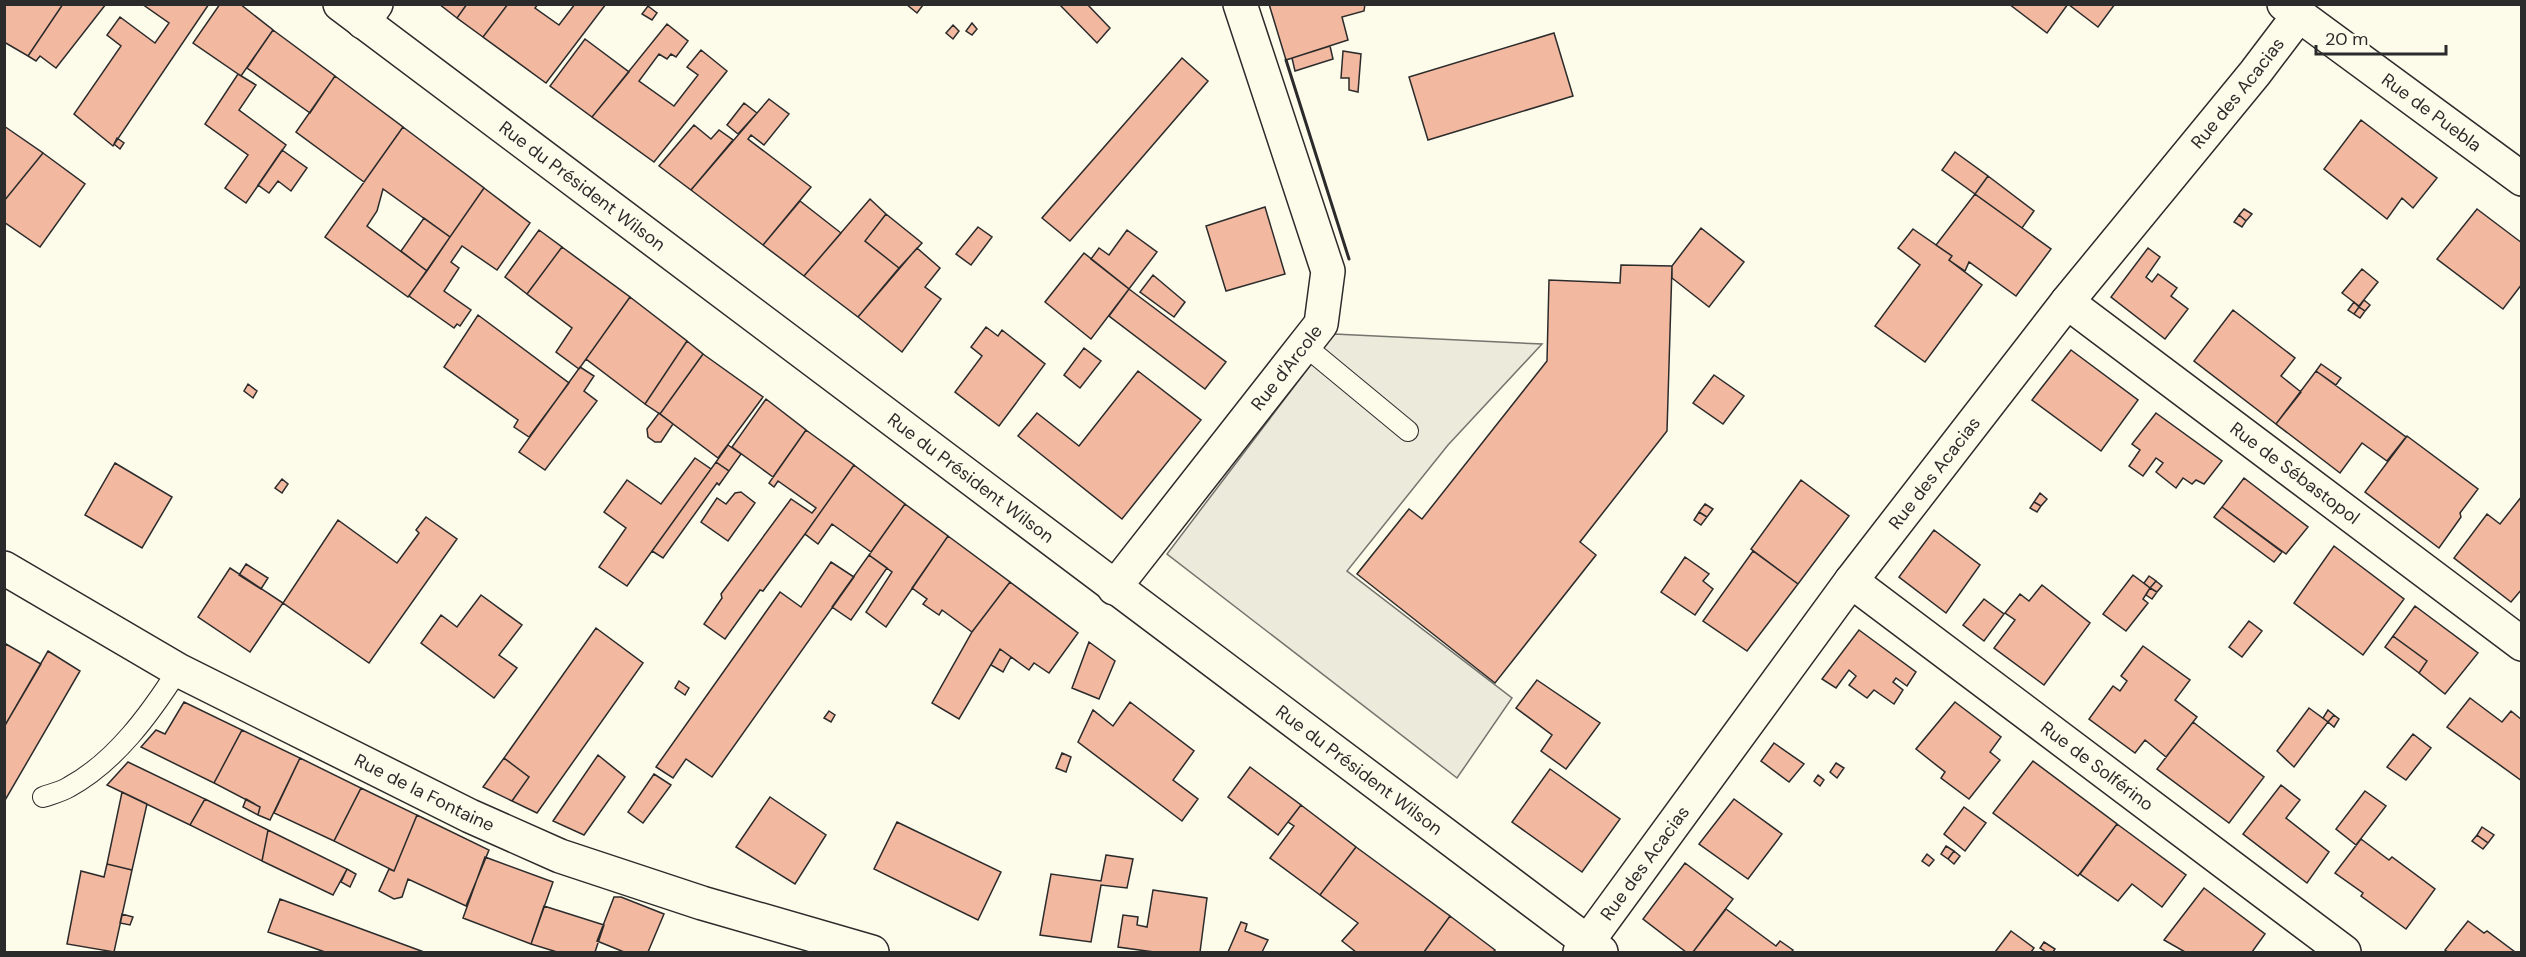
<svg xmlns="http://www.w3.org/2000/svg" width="2526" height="957" font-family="'DM Sans',sans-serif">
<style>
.parking{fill:#eceadb;stroke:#74746e;stroke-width:1.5}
.building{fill:#f2b8a0;stroke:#2b2b2b;stroke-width:1.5}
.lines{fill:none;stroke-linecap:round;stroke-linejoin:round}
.service-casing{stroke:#2b2b2b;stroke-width:22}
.minor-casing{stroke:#2b2b2b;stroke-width:36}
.secondary-casing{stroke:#2b2b2b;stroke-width:36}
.service{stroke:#fdfbea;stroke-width:20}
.minor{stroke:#fdfbea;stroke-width:33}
.secondary{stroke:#fdfbea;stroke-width:33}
.wall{stroke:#2b2b2b;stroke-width:3}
.labels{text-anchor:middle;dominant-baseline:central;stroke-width:4.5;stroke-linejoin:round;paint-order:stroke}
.street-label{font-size:18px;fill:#2b2b2b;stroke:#fdfbea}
</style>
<rect width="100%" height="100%" fill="#fdfbea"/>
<!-- parking -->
<path class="parking" d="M1334,334L1542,344L1448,445L1347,571L1512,698L1457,778L1167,554Z"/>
<!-- building -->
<path class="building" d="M4,4H63L28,56L4,42Z
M63,4H106L56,68L40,56L36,61L28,56Z
M142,4H209L113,146L74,114L121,46L107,35L120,17L155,43L169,23Z
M220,4H240L273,30L241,76L193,43Z
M439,4H467L457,18Z
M467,4H508L483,37L457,18Z
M508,4H538L535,8L559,25L575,4H606L546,83L483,37Z
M906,4H922L923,5L917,13Z
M1059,4H1087L1110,28L1097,43Z
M1269,4H1365L1364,11L1342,17L1348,40L1286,60Z
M2009,4H2068L2047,33Z
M2068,4H2115L2098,27Z
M648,6L657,13L652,20L642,14Z
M972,23L977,29L972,35L966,31Z
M667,24L688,41L676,57L671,54L667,59L659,54L639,81L674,106L698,75L687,67L701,50L727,71L654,162L592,117Z
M953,25L959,31L953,39L946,33Z
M273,30L335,76L310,113L247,68Z
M1554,33L1573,96L1428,140L1409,77Z
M585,39L629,72L592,117L550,86Z
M1330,46L1333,59L1295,71L1292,58Z
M1343,51L1361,54L1358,92L1349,90V78H1341Z
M1182,58L1208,81L1070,241L1042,218Z
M238,74L256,85L239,110L286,145L246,203L225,188L248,155L205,124Z
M335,76L403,127L364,182L296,132Z
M769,99L789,114L764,145L751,135L748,139L811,187L763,245L691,190Z
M744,103L757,113L738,134L727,125Z
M2361,120L2437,178L2413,208L2402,198L2387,219L2324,169Z
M694,125L711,139L719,130L733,140L691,190L659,166Z
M4,126L43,153L4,201Z
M403,127L484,188L450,237L383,189L377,211L367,226L427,271L408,297L325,237Z
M117,138L124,143L120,149L114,144Z
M282,150L307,168L291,191L278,181L269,193L258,185Z
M1955,152L1988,176L1975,194L1942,170Z
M43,153L85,184L40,247L4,222V201Z
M1988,176L2034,211L2022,228L1975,194Z
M484,188L530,223L497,270L462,246L451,262L459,268L444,291L471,310L460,326L457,324L454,328L409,296Z
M1975,194L2051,249L2016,296L1969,262L1965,271L1949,260L1952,256L1936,245Z
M870,199L886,214L865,241L899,268L858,317L804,276Z
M800,201L841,233L804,276L763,245Z
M1265,207L1285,274L1226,291L1206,226Z
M2244,209L2252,214L2246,221L2239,215Z
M2477,209L2522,243V284L2503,309L2437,259Z
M886,214L922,243L899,268L865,241Z
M2239,215L2246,221L2242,227L2234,222Z
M424,218L450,237L427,271L401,251Z
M978,227L992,237L971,265L956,254Z
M1701,228L1744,262L1709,307L1672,278V266Z
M1913,229L1952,256L1949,260L1982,285L1925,362L1875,326L1920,265L1898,248Z
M539,230L562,247L527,294L505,277Z
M1127,230L1157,252L1129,289L1091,259L1099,248L1109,255Z
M562,247L630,297L579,369L556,352L572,328L527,294Z
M917,248L940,268L925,287L941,299L902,352L858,317Z
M2148,248L2160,257L2146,277L2152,282L2158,274L2177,288L2171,296L2188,309L2165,339L2111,297Z
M1084,253L1129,289L1091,339L1045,302Z
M1621,265L1672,266L1667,431L1580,542L1596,555L1495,683L1357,574L1409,509L1422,519L1547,361L1549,280L1620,283Z
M2362,269L2378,282L2359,306L2342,293Z
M1153,275L1185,302L1174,317L1140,292Z
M1129,289L1226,362L1205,389L1109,316Z
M630,297L687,341L645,404L586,359Z
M2364,300L2370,305L2365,311L2359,307Z
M2354,302L2359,307L2354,314L2348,310Z
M2359,307L2365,311L2360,318L2354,314Z
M2233,310L2295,358L2281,376L2301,392L2276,424L2194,361Z
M478,315L569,383L529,437L514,427L518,420L444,367Z
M986,327L998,336L1002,330L1045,364L999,426L955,392L982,356L971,347Z
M687,341L703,354L660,414L645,404Z
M1084,348L1101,361L1080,388L1064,375Z
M2071,350L2138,400L2101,451L2032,400Z
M703,354L763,397L718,458L660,414Z
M2321,364L2341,378L2336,385L2316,371Z
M580,367L594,376L584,391L597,401L545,470L519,452Z
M1138,371L1201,420L1122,519L1018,436L1037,413L1079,446Z
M2316,371L2406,437L2387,461L2362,443L2340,473L2276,424Z
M1714,375L1744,396L1723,424L1693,403Z
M248,384L257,391L253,398L244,391Z
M766,399L806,430L773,477L732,447Z
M659,413L673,424L661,442H655L648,437L647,429Z
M2156,413L2222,461L2204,484L2196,480L2192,484L2183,478L2176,488L2156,472L2163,463L2156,458L2143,476L2129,466L2140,450L2132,444Z
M806,430L854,465L805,534L763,591L760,590L725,639L704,624L722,598L721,594L791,499L812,513L816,508L778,481L774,487L769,483Z
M2407,436L2478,489L2460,513L2461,517L2439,548L2365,492Z
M728,445L741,454L729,471L716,462Z
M695,458L711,469L627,586L599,567L626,528L604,512L627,480L661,504Z
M716,462L729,471L719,485L717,483L663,558L652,551Z
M115,463L172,497L142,548L85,515Z
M854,465L905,504L871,552L832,524L818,544L805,534Z
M2244,478L2308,527L2286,554L2222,507Z
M282,479L288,484L282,493L275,488Z
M1801,480L1849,516L1798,584L1751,549Z
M741,492L755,503L728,541L701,522L717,498L726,504L735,493Z
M2040,493L2047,499L2041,506L2034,502Z
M2522,496V589L2511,602L2454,558L2487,514L2500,524Z
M2034,502L2041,506L2037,512L2030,508Z
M905,504L948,536L886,627L866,612L892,572L869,555Z
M1705,504L1713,509L1707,517L1699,512Z
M2222,507L2282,552L2274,562L2214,517Z
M1699,512L1707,517L1701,525L1694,520Z
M426,517L457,539L369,663L283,603L338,520L397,563L419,533L416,530Z
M1934,530L1980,565L1946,613L1899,577Z
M948,536L1010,582L972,632L942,610L939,615L923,604L927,599L912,588Z
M2334,546L2404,599L2363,655L2294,603Z
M1753,551L1798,584L1747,651L1703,621Z
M869,555L887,568L851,620L832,607Z
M1685,557L1709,574L1703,581L1713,589L1695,615L1661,592Z
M831,562L854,577L712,777L686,759L673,778L656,767L780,592L801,607Z
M246,564L268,578L261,589L239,575Z
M230,568L283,603L250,652L198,617Z
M2133,575L2150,588L2143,599L2148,603L2126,631L2103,614Z
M2149,576L2156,581L2150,588L2144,583Z
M2156,581L2162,586L2157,592L2150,588Z
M1010,582L1078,633L1049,673L1034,663L1029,670L1000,649L959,719L932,703L972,632Z
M2042,585L2090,623L2044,685L1994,648L2015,620L2005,613L2020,594L2029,601Z
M2150,588L2157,592L2152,599L2146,595Z
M481,595L522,625L499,655L517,668L494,698L421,643L441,615L457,627Z
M1984,599L2004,614L1984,641L1963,625Z
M2415,606L2478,653L2445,694L2419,673L2427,661L2393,636Z
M2249,621L2262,631L2242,657L2229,647Z
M596,628L643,663L537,813L512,801L529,777L504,758Z
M1859,630L1916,672L1907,686L1896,678L1893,682L1903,690L1894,704L1874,690L1867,698L1849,685L1856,676L1849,670L1836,688L1822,679Z
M2393,636L2427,661L2419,673L2385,647Z
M1089,642L1115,661L1099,699L1072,688Z
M6,644L41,664L4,727V647Z
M2143,646L2190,680L2175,700L2197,717L2166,757L2145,740L2135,753L2089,719L2113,686L2120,691L2127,681L2121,676Z
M1000,649L1011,657L1003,672L991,665Z
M48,651L80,671L4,802V727Z
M1537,680L1600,723L1566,769L1541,751L1552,735L1516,708Z
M679,681L689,688L685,695L675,688Z
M2470,698L2502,722L2511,711L2522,720V781L2447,727Z
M184,702L242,730L214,783L141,747L156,730L165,734Z
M1130,702L1194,751L1173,780L1198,799L1182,821L1078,742L1093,710L1113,726Z
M1955,702L2001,737L1990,752L2000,760L1969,799L1941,778L1945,772L1916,749Z
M2309,708L2328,722L2294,767L2277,751Z
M2328,710L2334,715L2328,722L2323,718Z
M829,711L835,715L831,722L824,718Z
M2334,715L2339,719L2334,727L2328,722Z
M2193,722L2264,777L2229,823L2157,769Z
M242,730L300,758L270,820L258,815L260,807L214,783Z
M2413,734L2431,748L2406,780L2387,767Z
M1774,743L1804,764L1789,782L1761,761Z
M1062,753L1071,757L1066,772L1056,768Z
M598,755L625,777L584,835L553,821Z
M300,758L361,788L334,841L274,813Z
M504,758L529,777L512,801L483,787Z
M2033,761L2117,824L2078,876L1993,813Z
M128,762L205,799L190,825L107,785Z
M1836,763L1844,768L1837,778L1830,772Z
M1250,767L1301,805L1278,835L1228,797Z
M1550,769L1620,819L1582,872L1512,822Z
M654,774L671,785L643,823L628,812Z
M1818,775L1824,780L1820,786L1814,781Z
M2281,785L2300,800L2286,818L2329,852L2307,883L2243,834Z
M361,788L417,815L394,871L334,841Z
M2365,791L2386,806L2356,845L2336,829Z
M122,792L147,804L132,870L107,864Z
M770,797L826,835L795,884L736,847Z
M205,799L268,830L262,861L190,825Z
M246,799L260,807L258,815L243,807Z
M1734,799L1782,834L1748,879L1699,844Z
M1301,805L1356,847L1320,895L1270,858L1294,826L1288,822Z
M1964,807L1986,823L1965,851L1944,834Z
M417,815L489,850L466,906L408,879L402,897L394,899L379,891L389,869L394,871Z
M897,822L1001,872L978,920L874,869Z
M2117,824L2186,875L2162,907L2132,884L2118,901L2080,874Z
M2482,827L2494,835L2488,843L2477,835Z
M268,830L347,869L333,895L262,861Z
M2477,835L2488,843L2483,849L2472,841Z
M2361,839L2389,860L2392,857L2435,889L2406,929L2361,896L2363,893L2335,873Z
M1946,846L1954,851L1948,859L1941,854Z
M1356,847L1450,916L1424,952H1356L1342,941L1358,923L1320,895Z
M1954,851L1960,856L1954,864L1948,859Z
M1927,854L1934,860L1929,866L1922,861Z
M1106,855L1133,859L1127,888L1101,885L1091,942L1040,935L1051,874L1101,881Z
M485,857L553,882L531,944L463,918Z
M1685,863L1733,899L1693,952H1686L1643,919Z
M107,864L132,870L114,952L67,944L81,871L104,877Z
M347,869L356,874L350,887L341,882Z
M2204,888L2265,934L2252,952H2185L2164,940Z
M1153,890L1207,898L1200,952H1154L1118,947L1123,915L1138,917L1137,925L1147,927Z
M614,897H621L664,914L648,952H624L597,941Z
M280,899L424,952H325L268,932Z
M544,906L604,925L595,952H557L531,944Z
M1726,909L1776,946L1780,941L1793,950L1791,952H1693Z
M122,914L133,917L130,925L120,923Z
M1450,916L1495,950L1493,952H1424Z
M2468,921L2484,933L2487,931L2515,952H2448L2445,950Z
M1241,922L1247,924L1245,931L1268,940L1262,952H1228Z
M2011,931L2034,948L2031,952H1995Z
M2044,942L2055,949L2053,952H2046L2040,948Z"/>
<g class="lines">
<defs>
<path id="service" d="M1304,345L1408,431
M43,797C51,794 61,792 69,787C115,762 150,714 178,670"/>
<g id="minor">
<path id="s1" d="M2284,4L2522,179"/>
<path d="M363,22L376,4"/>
<path id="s2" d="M2067,302L2522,644"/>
<path id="s3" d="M4,568L178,670L470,816L560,856L702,903L872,952"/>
<path id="s4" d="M1851,581L2344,952"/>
<path id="s5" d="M1114,588L1321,324L1328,271L1240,4"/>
<path id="s6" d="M1580,952L1851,581L2067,302L2255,73L2299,15L2297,4"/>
</g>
<g id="secondary">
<path id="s7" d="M340,4L1601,952"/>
</g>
</defs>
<!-- service casing -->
<use href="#service" class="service-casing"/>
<!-- minor casing -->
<use href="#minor" class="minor-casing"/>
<!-- secondary casing -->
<use href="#secondary" class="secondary-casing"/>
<!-- service -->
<use href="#service" class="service"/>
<!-- minor -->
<use href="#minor" class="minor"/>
<!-- secondary -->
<use href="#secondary" class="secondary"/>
<!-- wall -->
<path class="wall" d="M1286,60L1349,259"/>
</g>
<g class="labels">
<!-- street labels -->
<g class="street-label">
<text stroke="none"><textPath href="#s6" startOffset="1082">Rue des Acacias</textPath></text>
<text stroke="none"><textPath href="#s1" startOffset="183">Rue de Puebla</textPath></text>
<text stroke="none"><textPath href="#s7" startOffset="303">Rue du Président Wilson</textPath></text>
<text stroke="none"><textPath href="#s5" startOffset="280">Rue d'Arcole</textPath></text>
<text stroke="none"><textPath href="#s6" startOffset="596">Rue des Acacias</textPath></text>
<text stroke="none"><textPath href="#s2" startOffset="285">Rue de Sébastopol</textPath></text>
<text stroke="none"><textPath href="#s7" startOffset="789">Rue du Président Wilson</textPath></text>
<text stroke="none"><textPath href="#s4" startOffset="308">Rue de Solférino</textPath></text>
<text stroke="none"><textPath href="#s7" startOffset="1275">Rue du Président Wilson</textPath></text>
<text stroke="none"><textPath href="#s3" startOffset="477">Rue de la Fontaine</textPath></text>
<text stroke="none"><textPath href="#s6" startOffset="110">Rue des Acacias</textPath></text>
</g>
</g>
<!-- border -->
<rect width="2526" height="957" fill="none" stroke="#2b2b2b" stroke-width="12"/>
<!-- scale -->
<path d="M2316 45v9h130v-9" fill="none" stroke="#2b2b2b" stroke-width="3"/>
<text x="2325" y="45" font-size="18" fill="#2b2b2b" stroke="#fdfbea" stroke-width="4.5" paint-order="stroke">20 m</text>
</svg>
